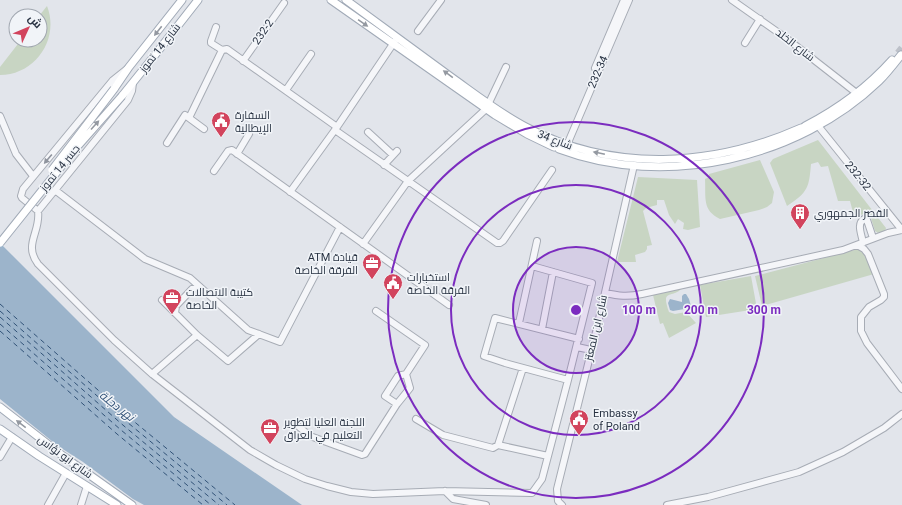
<svg xmlns="http://www.w3.org/2000/svg" width="902" height="505" font-family="Roboto,Cairo,sans-serif">
<style>
.green{fill:#c8d5c3}
.water{fill:#9cb4cb}
.lines{fill:none;stroke-linecap:round;stroke-linejoin:round}
.ferry{stroke:#325378;stroke-width:1;stroke-dasharray:5 4;stroke-linecap:butt}
.major-tunnel{stroke:#bdc1c9;stroke-width:7;stroke-dasharray:7 3.5;stroke-linecap:butt}
.minor-casing{stroke:#a7acb5;stroke-width:8}
.major-casing{stroke:#a1aab7;stroke-width:9}
.minor{stroke:#f5f6f9;stroke-width:6}
.major{stroke:#fff;stroke-width:7}
.major-bridge-casing{stroke:#a1aab7;stroke-width:9;stroke-linecap:butt}
.major-bridge{stroke:#fff;stroke-width:7}
.oneway{fill:#9499a1}
.oneway2{fill:#8f949e}
.ring{fill:none;stroke:#7b2cbf;stroke-width:2}
.labels{text-anchor:middle;dominant-baseline:central;stroke-width:3;stroke-linejoin:round;paint-order:stroke}
.street-label{font-size:11px;fill:#293343;stroke:#f1f4f8}
.poi-label{font-size:11px;fill:#293343;stroke:#f1f4f8;text-anchor:start}
.water-label{font-size:12px;font-style:italic;fill:#325378;stroke:#f1f4f8}
.centre{fill:#7b2cbf;stroke:#f1f4f8;stroke-width:2}
.ring-label{font-size:12px;text-anchor:middle;font-weight:bold;fill:#7b2cbf;stroke:#f1f4f8;stroke-width:3;stroke-linejoin:round;paint-order:stroke}
</style>
<rect width="100%" height="100%" fill="#e2e5eb"/>
<!-- green -->
<path class="green" d="M47,6C60,39 35,75 0,75V67L21,40H40L39,16Z
M818,140L886,228L885,231L878,233L875,231L871,218L865,214L854,216L850,201H838L828,166L821,167L818,162L811,164C809,188 808,192 787,206L770,163L773,159Z
M760,160L774,192L772,203L767,207L759,210L720,219C702,210 706,198 705,179L709,177V174Z
M638,177L697,180L700,227L688,230L683,229L684,223L678,219L675,224L669,215L664,200H657V205L646,208L643,211L652,245L647,246V249L645,252L635,255L636,262H617Z
M858,249L864,253L874,274L762,306L755,276Z
M751,276L757,309L706,317L700,285Z
M683,287C673,300 660,287 669,312L675,314L686,312L696,323L669,338L663,323L660,324L653,295Z"/>
<!-- water -->
<path class="water" d="M0,243L174,417L302,505H144L133,499L83,462L58,446L0,399Z
M684,294H686L689,299L691,306L690,308L673,311L670,310L668,303L670,299L682,302V296Z"/>
<g class="lines">
<!-- ferry -->
<path class="ferry" d="M0,304L131,419L235,505
M0,311L127,422L227,505
M0,317L124,426L219,505
M0,324L121,430L211,505
M0,331L117,434L203,505"/>
<!-- major-tunnel -->
<path class="major-tunnel" d="M898,53L902,48"/>
<defs>
<path id="minor" d="M732,0L786,38L859,95
M216,27L211,41V43L222,50
M418,31L441,0
M745,43L760,19
M243,61L284,3
M595,68L624,0
M133,83L132,91L128,100L38,211C41,232 23,244 38,264L114,340L152,374L250,450L276,465L305,479L327,486L351,492L373,494L445,491L532,493L542,479L568,380L592,283L532,266
M286,90L311,54
M0,116L16,154L33,176
M189,118L222,50L227,49L337,127
M815,122L902,230
M335,130L497,243H500L503,241L552,170
M368,132L393,155
M167,143L185,115L204,129
M567,145L629,0
M237,154L249,134
M384,165L397,151
M214,171L228,151L232,150L449,305
M55,190L145,259L190,278L248,330L280,342L340,227
M290,192L337,127L395,41
M38,211L22,198L21,196L23,189L113,80L128,68
M863,243C862,235 856,224 864,219L867,220L873,238
M363,244L408,181L486,109L506,67
M857,245L864,249L868,254L884,294V297L881,300L869,307L861,317V331L867,343L902,389
M605,293C619,296 627,297 642,294L843,250L888,233L902,230
M162,300L197,335L228,361L259,334
M376,311L425,345L406,374L398,376L385,396L397,404
M175,313L176,306L192,289L200,287
M519,323L537,241
M542,329L553,272
M577,347L591,350
M152,374L197,335
M568,380L505,363L484,356L495,318L579,339
M416,419L443,435L493,448L498,445L523,368
M298,426L310,436L362,455L365,454L397,404L410,388L406,374
M498,445L548,456
M0,457L12,437
M445,491L453,499L486,505
M48,505L66,473
M81,505L87,486
M562,505L558,501L557,489L596,332L634,165
M667,505L708,497L799,472L843,452L884,428L902,414"/>
<path id="major" d="M331,0L495,115L527,134L554,147
M346,0C381,26 416,51 451,77C475,94 499,113 526,127C613,173 713,167 801,128
M114,89L129,67L182,0
M122,96L151,60L198,0
M805,126C838,109 867,88 892,60
M559,149C665,189 798,159 879,81C887,73 894,64 901,55
M0,407L63,456L132,505
M0,429L39,456L117,505"/>
</defs>
<!-- minor casing -->
<use href="#minor" class="minor-casing"/>
<!-- major casing -->
<use href="#major" class="major-casing"/>
<!-- minor -->
<use href="#minor" class="minor"/>
<!-- major -->
<use href="#major" class="major"/>
<defs>
<path id="major-bridge" d="M52,170L114,89
M0,243L76,148L122,96"/>
</defs>
<!-- major-bridge casing -->
<use href="#major-bridge" class="major-bridge-casing"/>
<!-- major-bridge -->
<use href="#major-bridge" class="major-bridge"/>
</g>
<!-- one-way arrows -->
<defs><path id="oneway-solid" d="M-6-.8H1V-3.2L6.5 0L1 3.2V.8H-6Z"/></defs>
<g class="oneway">
<use href="#oneway-solid" transform="translate(363 23) rotate(35)"/>
<use href="#oneway-solid" transform="translate(158 31) rotate(128)"/>
<use href="#oneway-solid" transform="translate(448 74) rotate(-144)"/>
<use href="#oneway-solid" transform="translate(95 125) rotate(-48)"/>
<use href="#oneway-solid" transform="translate(599 153) rotate(-168)"/>
<use href="#oneway-solid" transform="translate(21 424) rotate(-142)"/>
</g>
<use class="oneway2" href="#oneway-solid" transform="translate(48 159) rotate(130)"/>
<!-- distance rings -->
<circle cx="576" cy="310" r="63" fill="#7b2cbf" fill-opacity=".12"/>
<g class="ring">
<circle cx="576" cy="310" r="63"/>
<circle cx="576" cy="310" r="125"/>
<circle cx="576" cy="310" r="188"/>
</g>
<!-- icons -->
<defs>
<symbol id="civic-pin" viewBox="-11 -11 22 30"><path d="M0 17L-7.5 6A9.5 9.5 0 1 1 7.5 6Z" fill="#d2445d" stroke="#f1f4f8"/><path d="M-.6-6.5H3V-4.5H.6V-3L4-1V1h2V6H-6V1h2V-1L-.6-3ZM-1.2 2.5V6h2.4V2.5Z" fill="#fff"/></symbol>
<symbol id="building-pin" viewBox="-11 -11 22 30"><path d="M0 17L-7.5 6A9.5 9.5 0 1 1 7.5 6Z" fill="#d2445d" stroke="#f1f4f8"/><path d="M-4-6H4V6H1V3H-1V6H-4ZM-2.5-4.3h1.7v1.8h-1.7ZM.8-4.3h1.7v1.8H.8ZM-2.5-1h1.7V.8h-1.7ZM.8-1h1.7V.8H.8Z" fill="#fff"/></symbol>
<symbol id="office-pin" viewBox="-11 -11 22 30"><path d="M0 17L-7.5 6A9.5 9.5 0 1 1 7.5 6Z" fill="#d2445d" stroke="#f1f4f8"/><path d="M-6-3h4V-5.5h4V-3h4V5H-6ZM-1-4.5V-3h2v-1.5ZM-6 0V1H6V0Z" fill="#fff"/></symbol>
</defs>
<g fill-rule="evenodd">
<use href="#civic-pin" x="210" y="110" width="22" height="30"/>
<use href="#building-pin" x="789" y="202" width="22" height="30"/>
<use href="#office-pin" x="361" y="252" width="22" height="30"/>
<use href="#civic-pin" x="382" y="272" width="22" height="30"/>
<use href="#office-pin" x="161" y="287" width="22" height="30"/>
<use href="#civic-pin" x="568" y="408" width="22" height="30"/>
<use href="#office-pin" x="259" y="417" width="22" height="30"/>
</g>
<g class="labels">
<!-- street labels -->
<g class="street-label">
<text transform="translate(263 32) rotate(-55)">232-2</text>
<text transform="translate(795 45) rotate(38)">شارع الخلد</text>
<text transform="translate(160 48) rotate(-52)">شارع 14 تموز</text>
<text transform="translate(598 72) rotate(-67)">232-34</text>
<text transform="translate(555 140) rotate(21)">شارع 34</text>
<text transform="translate(60 168) rotate(-51)">جسر 14 تموز</text>
<text transform="translate(858 176) rotate(51)">232-32</text>
<text transform="translate(596 328) rotate(-77)">شارع ابن المعتز</text>
<text transform="translate(65 457) rotate(36)">شارع ابو نؤاس</text>
</g>
<!-- poi labels -->
<g class="poi-label">
<text x="235" y="115">السفارة<tspan x="235" dy="13">الإيطالية</tspan></text>
<text x="814" y="213">القصر الجمهوري</text>
<text x="358" y="257" text-anchor="end">ATM قيادة<tspan x="358" dy="13">الفرقة الخاصة</tspan></text>
<text x="407" y="277">استخبارات<tspan x="407" dy="13">الفرقة الخاصة</tspan></text>
<text x="186" y="292">كتيبة الاتصالات<tspan x="186" dy="13">الخاصة</tspan></text>
<text x="593" y="413">Embassy<tspan x="593" dy="13">of Poland</tspan></text>
<text x="284" y="422">اللجنة العليا لتطوير<tspan x="284" dy="13">التعليم في العراق</tspan></text>
</g>
<!-- water labels -->
<g class="water-label">
<text transform="translate(117 406) rotate(38)">نهر دجلة</text>
</g>
</g>
<circle cx="576" cy="310" r="6" class="centre"/>
<g class="ring-label">
<text x="639" y="314">100 m</text>
<text x="701" y="314">200 m</text>
<text x="764" y="314">300 m</text>
</g>
<!-- north arrow -->
<g transform="translate(28 28) rotate(46)"><circle r="19" fill="#f1f4f8" stroke="#a1a7b0"/>
<path d="M0-3L7 15L0 10L-7 15Z" fill="#d2445d"/>
<text y="-6" font-size="11" font-weight="bold" text-anchor="middle" fill="#293343">ش</text>
</g>
</svg>
